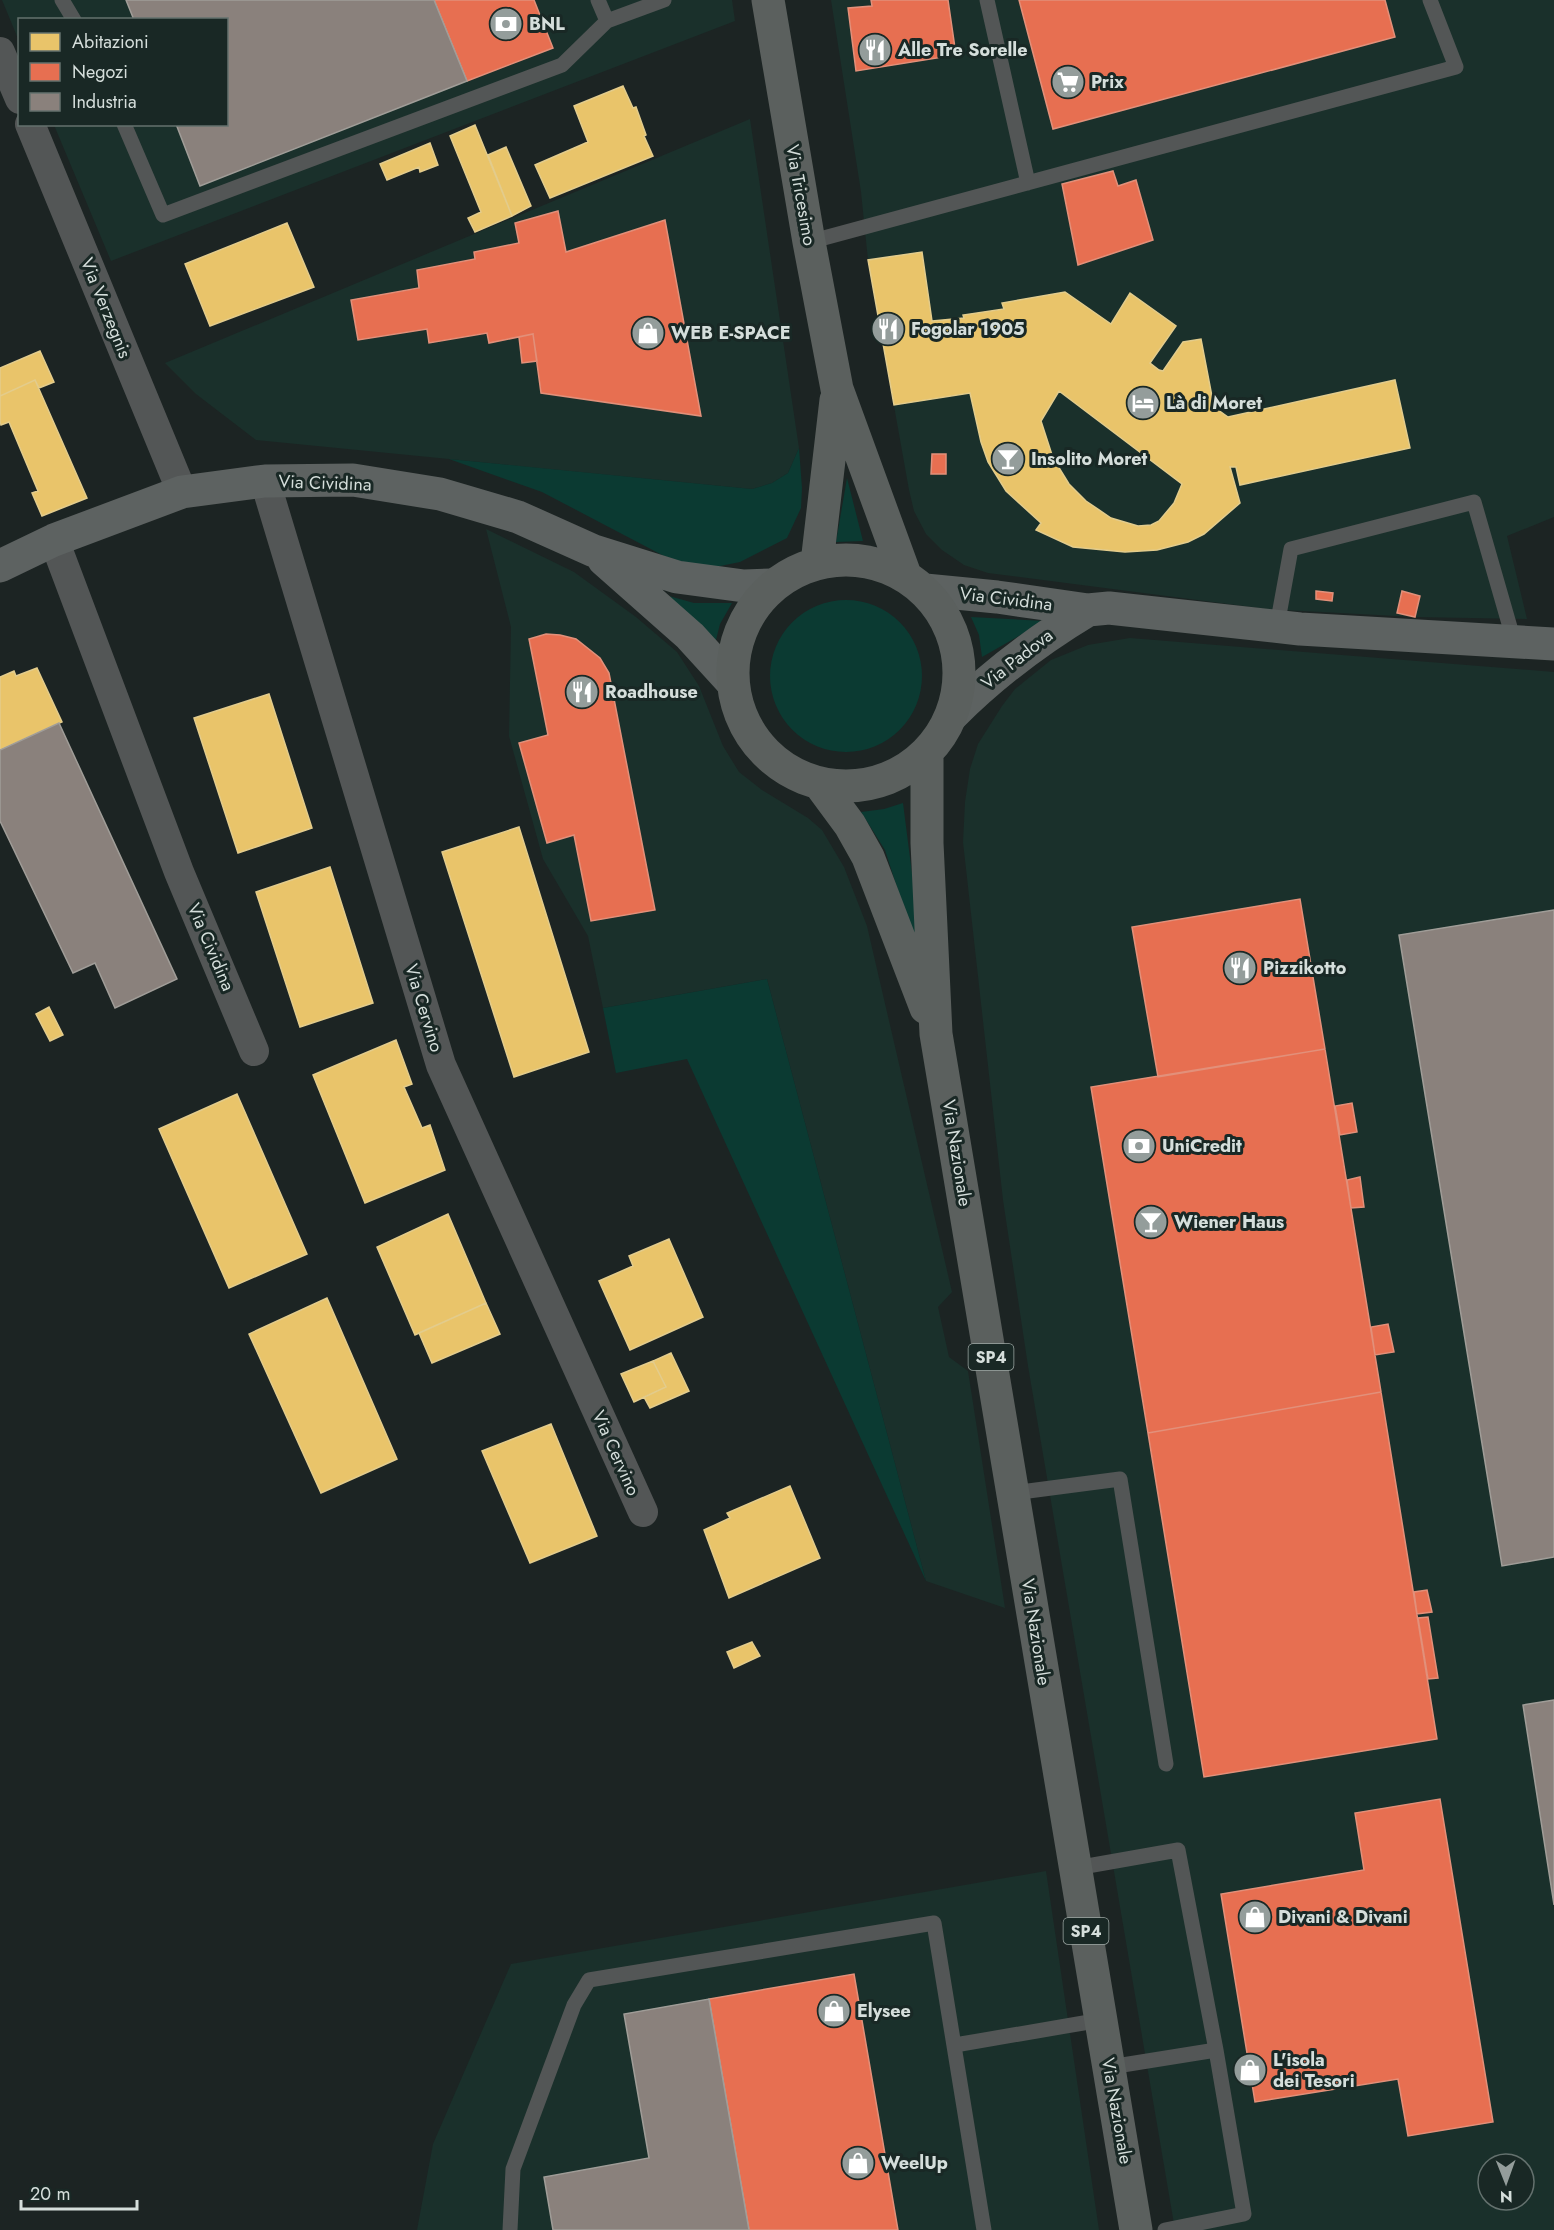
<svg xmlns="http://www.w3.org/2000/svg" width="1554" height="2230" font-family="Jost,sans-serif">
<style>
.built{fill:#1a302b;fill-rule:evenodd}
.green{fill:#0b3a32}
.homes{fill:#e9c46a;stroke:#e3cc8c;stroke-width:1.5;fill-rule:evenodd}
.shops{fill:#e76f51;stroke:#e2907a;stroke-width:1.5}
.industry{fill:#8a817c;stroke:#a09d98;stroke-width:1.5}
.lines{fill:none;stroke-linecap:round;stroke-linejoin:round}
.lane{stroke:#535656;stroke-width:15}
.street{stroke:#535656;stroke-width:30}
.secondary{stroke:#5d6261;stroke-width:33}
.primary{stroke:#5b605e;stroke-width:33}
.labels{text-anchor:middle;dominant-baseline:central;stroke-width:6;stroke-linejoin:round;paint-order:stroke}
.shield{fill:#192825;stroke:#9da7a4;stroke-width:1.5}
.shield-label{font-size:16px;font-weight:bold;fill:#d5dedb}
.poi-label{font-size:18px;font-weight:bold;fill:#d5dedb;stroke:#192825;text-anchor:start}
.street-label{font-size:18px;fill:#d5dedb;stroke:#192825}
</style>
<rect width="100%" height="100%" fill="#1c2423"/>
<!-- built -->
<path class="built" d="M2,0H732L735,21L111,261L54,125L226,124V20H20L19,41Z
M831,0H1554V517L1507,536L1527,619L1415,617L1267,609L988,573L964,565L942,550L926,534L914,511L909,490L868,260L861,192Z
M750,119L799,448L788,473L772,483L752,489L256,440L196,394L165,363Z
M486,529L574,572L636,617L677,652L699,686L723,746L739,772L762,790L808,818L822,830L844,867L867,926L952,1292L938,1307L949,1357L968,1371L1005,1608L926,1581L767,979L603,1008L588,936L543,859L509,736L511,627Z
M1130,638L1554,672V2230H1175L1028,1366L1003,1200L963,842L965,802L970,769L978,744L1002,706L1015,689L1051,660L1088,645ZM1488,2164H1524V2200H1488Z
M1046,1871L1099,2230H417L433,2144L511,1964Z"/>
<!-- green -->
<path class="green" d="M799,448L802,488L801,508L787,538L740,562L715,567L695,566L664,556L542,492L449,459L752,489L772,483L788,473Z
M847,478L863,541L836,542Z
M669,596L694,603H732L720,624L715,644Z
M770 676a76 76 0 1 1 152 0a76 76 0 1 1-152 0Z
M971,617L1045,621L982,657L979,635Z
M903,803L925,975L885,850L861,812L884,809Z
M767,979L926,1581L687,1059L616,1073L603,1008Z"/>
<!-- homes -->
<path class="homes" d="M623,86L633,108L636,107L646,135L644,136L653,156L550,198L535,165L588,142L574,106Z
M475,125L512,216L475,232L468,218L481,212L450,136Z
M430,143L438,165L420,172L419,167L387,180L380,164Z
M506,147L531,206L512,216L488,155Z
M287,223L314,287L210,326L185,264Z
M922,252L932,321L964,318L963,315L1004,309L1002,303L1065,292L1111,324L1130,293L1176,326L1150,363L1159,370L1163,371L1183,342L1201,339L1214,407L1228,417L1395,380L1410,448L1240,485L1236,467H1230L1240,503L1204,534L1188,542L1157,550L1125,552L1073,547L1036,530L1041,523L1006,491L988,462L981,442L970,393L894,405L868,260ZM1059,391L1182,484L1174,503L1159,521L1151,525L1138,526L1111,518L1086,501L1069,484L1053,458L1041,421Z
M40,351L54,382L39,388L35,380L0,396V368Z
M35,380L87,498L42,516L32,493L38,491L9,422L1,425L0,422V396Z
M37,668L62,722L0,750V677L14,671L16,676Z
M269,694L312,828L238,853L194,718Z
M519,827L589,1052L514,1077L442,852Z
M330,867L373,1003L300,1027L256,892Z
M49,1007L63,1035L50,1041L36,1014Z
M396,1040L412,1084L404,1087L422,1128L430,1125L445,1170L365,1203L313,1075Z
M237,1094L307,1254L229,1288L159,1129Z
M448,1214L486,1303L415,1335L377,1247Z
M669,1239L703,1317L630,1350L599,1281L633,1266L629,1256Z
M327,1298L397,1459L321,1493L249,1334Z
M486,1303L500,1334L432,1363L419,1333Z
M671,1353L689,1391L650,1408L644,1397L666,1387L653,1361Z
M653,1361L666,1387L634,1402L621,1374Z
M551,1424L597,1536L530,1563L482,1451Z
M790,1486L820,1558L729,1598L704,1530L730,1518L727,1513Z
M752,1642L760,1656L734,1668L727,1652Z"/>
<!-- shops -->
<path class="shops" d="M434,0H534L553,48L467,81Z
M871,0H948L956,55L856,71L848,8L872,6Z
M1019,0H1385L1395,37L1053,129Z
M1113,171L1118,186L1136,180L1153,240L1078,265L1062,184Z
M558,211L566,252L665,220L701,416L541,393L533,334L489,343L487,333L429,343L427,329L358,340L351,300L419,288L417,270L475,259L474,252L519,243L515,223Z
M533,334L537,361L522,363L519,337Z
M932,454H946V474H931Z
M1316,591L1333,593L1332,601L1316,599Z
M1402,591L1420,596L1415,617L1397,613Z
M546,634L560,635L576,639L600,658L609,673L655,910L591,921L574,835L547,843L519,743L548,735L529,639Z
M1300,899L1325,1049L1158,1077L1132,927Z
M1325,1049L1381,1392L1148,1433L1091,1087Z
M1352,1103L1357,1132L1340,1135L1335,1106Z
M1360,1177L1364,1207L1351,1208L1347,1180Z
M1388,1324L1394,1352L1375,1355L1371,1327Z
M1381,1392L1437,1739L1204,1777L1148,1433Z
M1427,1590L1432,1612L1417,1614L1414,1592Z
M1428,1617L1438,1678L1428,1679L1418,1618Z
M1440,1799L1493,2122L1408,2136L1398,2079L1255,2102L1221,1894L1364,1870L1355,1813Z
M854,1974L898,2230H749L709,1999Z"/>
<!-- industry -->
<path class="industry" d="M126,0H434L467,81L200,186L176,124H226V20H134Z
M59,723L177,979L115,1008L95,963L73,973L0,821V750Z
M1554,910V1557L1502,1566L1399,935Z
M1554,1700V1905L1523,1705Z
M709,1999L749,2230H553L544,2177L649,2158L624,2014Z"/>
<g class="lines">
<!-- lane -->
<path class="lane" d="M62,0L74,20
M598,0L607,21
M987,0L1028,183
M124,124L163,215L562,65L607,21L664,0
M809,242L1456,67L1430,0
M1277,626L1291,549L1474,502L1514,641
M1013,1493L1120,1479L1166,1764
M1076,1868L1178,1850L1216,2050L1244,2214L1165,2230
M955,2045L1101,2020
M1110,2067L1216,2050
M510,2230L513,2169L574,2005L589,1980L934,1923L984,2230"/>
<!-- street -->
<path class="street" d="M0,52L20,99
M30,124L182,492
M265,481L441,1065L643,1512
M54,540L179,872L254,1051"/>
<!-- secondary -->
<path class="secondary" d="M604,560L690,636L732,682
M0,566L54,540L182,492L265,481L353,480L440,494L518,517L594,551L677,577L744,586L772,585
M925,590L997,597L1088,610L1109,608L1300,629L1554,644
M952,715C993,674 1038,640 1088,610"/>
<!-- primary -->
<path class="primary" d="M768,0L809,242L837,389L905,575
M733 673a113 113 0 1 1 226 0a113 113 0 1 1-226 0Z
M817,563L836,400
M927,753V843L936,1034L1136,2230
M819,783L850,825L868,857L926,1008"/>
</g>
<!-- icons -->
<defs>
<symbol id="bank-disc" viewBox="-11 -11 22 22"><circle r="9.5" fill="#949d9b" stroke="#192825"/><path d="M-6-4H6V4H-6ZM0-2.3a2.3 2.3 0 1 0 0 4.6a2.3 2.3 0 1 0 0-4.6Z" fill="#fff"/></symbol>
<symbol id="restaurant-disc" viewBox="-11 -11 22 22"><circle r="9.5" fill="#949d9b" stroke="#192825"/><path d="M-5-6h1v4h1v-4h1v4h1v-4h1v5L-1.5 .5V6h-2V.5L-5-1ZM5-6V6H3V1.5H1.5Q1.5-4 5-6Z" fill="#fff"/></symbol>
<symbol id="supermarket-disc" viewBox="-11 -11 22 22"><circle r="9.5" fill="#949d9b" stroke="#192825"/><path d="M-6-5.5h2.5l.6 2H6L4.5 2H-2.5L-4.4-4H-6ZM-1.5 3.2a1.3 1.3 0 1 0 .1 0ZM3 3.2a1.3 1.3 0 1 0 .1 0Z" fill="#fff"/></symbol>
<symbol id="shop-disc" viewBox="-11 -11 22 22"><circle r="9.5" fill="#949d9b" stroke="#192825"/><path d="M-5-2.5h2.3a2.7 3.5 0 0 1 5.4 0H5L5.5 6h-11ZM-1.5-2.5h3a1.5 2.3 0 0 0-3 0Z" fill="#fff"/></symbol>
<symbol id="hotel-disc" viewBox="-11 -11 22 22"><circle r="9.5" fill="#949d9b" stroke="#192825"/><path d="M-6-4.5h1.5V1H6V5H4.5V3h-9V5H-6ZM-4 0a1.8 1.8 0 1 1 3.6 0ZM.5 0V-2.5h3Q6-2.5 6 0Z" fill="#fff"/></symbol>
<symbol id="bar-disc" viewBox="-11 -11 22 22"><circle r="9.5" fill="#949d9b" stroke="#192825"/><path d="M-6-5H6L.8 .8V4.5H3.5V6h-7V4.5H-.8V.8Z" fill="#fff"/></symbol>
</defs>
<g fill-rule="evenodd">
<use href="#bank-disc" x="487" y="5" width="38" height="38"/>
<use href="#restaurant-disc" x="856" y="31" width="38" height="38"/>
<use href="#supermarket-disc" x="1049" y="63" width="38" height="38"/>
<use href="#restaurant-disc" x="869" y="310" width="38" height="38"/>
<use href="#shop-disc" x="629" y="314" width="38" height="38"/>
<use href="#hotel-disc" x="1124" y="384" width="38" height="38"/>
<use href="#bar-disc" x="989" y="440" width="38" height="38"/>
<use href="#restaurant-disc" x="563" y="673" width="38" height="38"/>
<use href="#restaurant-disc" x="1221" y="949" width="38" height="38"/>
<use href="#bank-disc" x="1120" y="1127" width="38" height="38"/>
<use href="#bar-disc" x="1132" y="1203" width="38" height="38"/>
<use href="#shop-disc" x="1236" y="1898" width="38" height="38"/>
<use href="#shop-disc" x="815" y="1992" width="38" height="38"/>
<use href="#shop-disc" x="1231" y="2051" width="38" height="38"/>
<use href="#shop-disc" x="839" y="2144" width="38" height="38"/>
</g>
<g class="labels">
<!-- shield labels -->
<g class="shield">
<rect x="968.5" y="1344" width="45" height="26" rx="4.5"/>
<rect x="1063.5" y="1918" width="45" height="26" rx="4.5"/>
</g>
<g class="shield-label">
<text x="991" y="1357">SP4</text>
<text x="1086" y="1931">SP4</text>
</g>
<!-- poi labels -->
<g class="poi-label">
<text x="529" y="24">BNL</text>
<text x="898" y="50">Alle Tre Sorelle</text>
<text x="1091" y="82">Prix</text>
<text x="911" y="329">Fogolar 1905</text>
<text x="671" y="333">WEB E-SPACE</text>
<text x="1166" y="403">Là di Moret</text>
<text x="1031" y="459">Insolito Moret</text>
<text x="605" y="692">Roadhouse</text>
<text x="1263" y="968">Pizzikotto</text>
<text x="1162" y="1146">UniCredit</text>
<text x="1174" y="1222">Wiener Haus</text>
<text x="1278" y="1917">Divani &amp; Divani</text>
<text x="857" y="2011">Elysee</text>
<text x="1273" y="2060">L'isola<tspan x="1273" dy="21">dei Tesori</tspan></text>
<text x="881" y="2163">WeelUp</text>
</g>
<!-- street labels -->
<g class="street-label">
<text transform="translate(801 195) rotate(80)">Via Tricesimo</text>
<text transform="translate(106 308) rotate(68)">Via Verzegnis</text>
<text transform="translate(325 483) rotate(2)">Via Cividina</text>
<text transform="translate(1006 599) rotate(7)">Via Cividina</text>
<text transform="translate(1017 659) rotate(-38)">Via Padova</text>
<text transform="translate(211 947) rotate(67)">Via Cividina</text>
<text transform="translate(424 1008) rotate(73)">Via Cervino</text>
<text transform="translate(957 1153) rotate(81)">Via Nazionale</text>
<text transform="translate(616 1453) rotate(66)">Via Cervino</text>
<text transform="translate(1036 1632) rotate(81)">Via Nazionale</text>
<text transform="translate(1117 2111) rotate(80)">Via Nazionale</text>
</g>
</g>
<!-- legend -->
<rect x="18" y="18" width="210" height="108" fill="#192825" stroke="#64716e" stroke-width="1.5"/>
<rect x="30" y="33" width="30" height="18" fill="#e9c46a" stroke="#64716e" stroke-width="1.5"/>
<text x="72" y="48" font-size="18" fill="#d5dedb">Abitazioni</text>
<rect x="30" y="63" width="30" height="18" fill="#e76f51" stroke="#64716e" stroke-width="1.5"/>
<text x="72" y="78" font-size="18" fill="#d5dedb">Negozi</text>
<rect x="30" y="93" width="30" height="18" fill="#8a817c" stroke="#64716e" stroke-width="1.5"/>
<text x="72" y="108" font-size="18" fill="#d5dedb">Industria</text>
<!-- north arrow -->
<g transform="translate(1506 2182) rotate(179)"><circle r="28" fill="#192825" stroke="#64716e" stroke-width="1.5"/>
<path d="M0-4.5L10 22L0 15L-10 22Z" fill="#949d9b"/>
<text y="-9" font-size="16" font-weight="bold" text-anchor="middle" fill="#d5dedb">N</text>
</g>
<!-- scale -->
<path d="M21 2200v9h116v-9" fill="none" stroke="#d5dedb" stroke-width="3"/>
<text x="30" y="2200" font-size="18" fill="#d5dedb" stroke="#192825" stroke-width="4.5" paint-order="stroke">20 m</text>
</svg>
